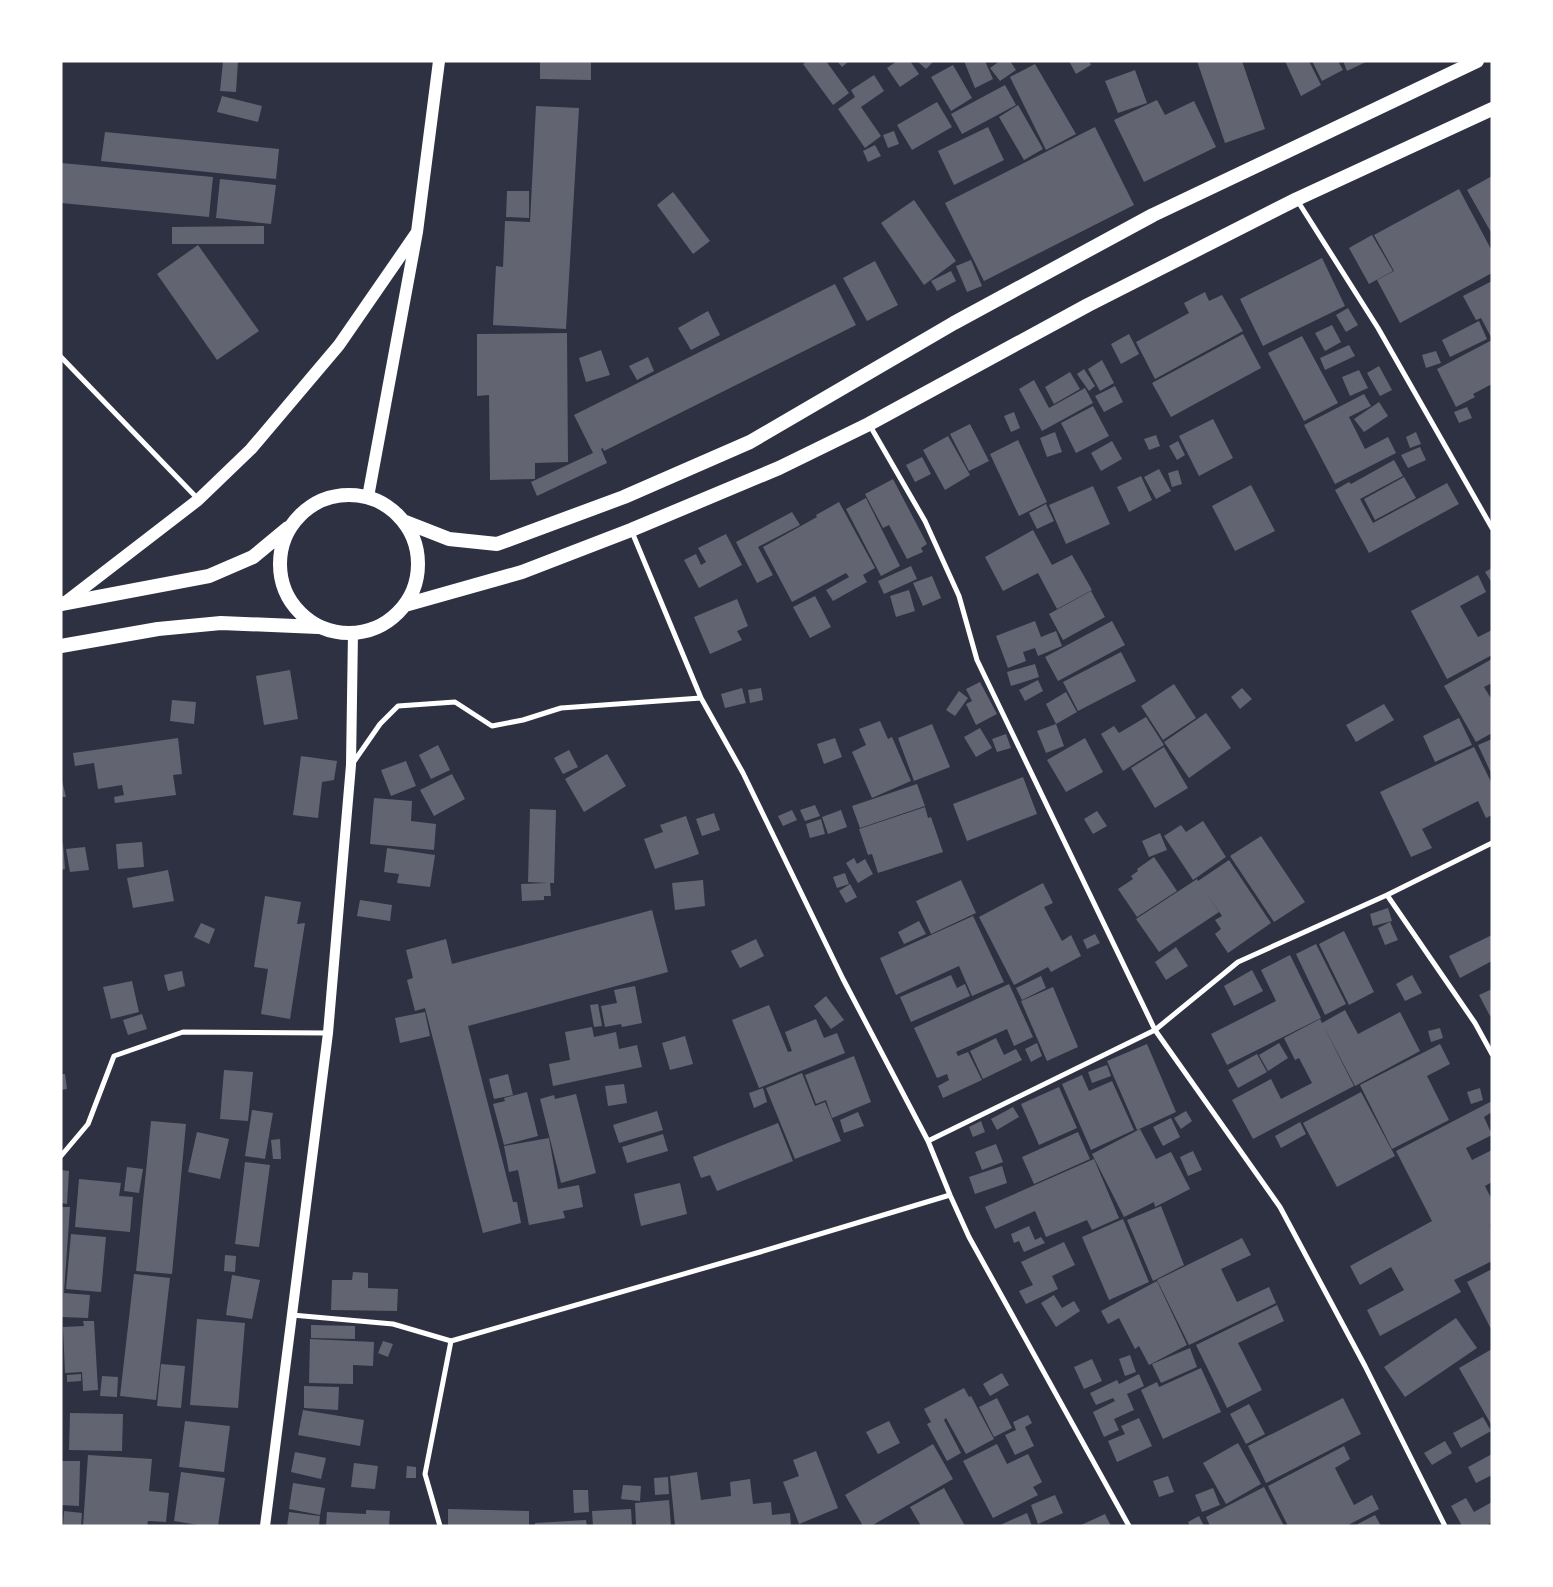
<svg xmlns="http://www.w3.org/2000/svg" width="1553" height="1587" font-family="Signika,sans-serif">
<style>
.building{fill:#626471}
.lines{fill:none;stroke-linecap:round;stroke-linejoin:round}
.minor{stroke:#fff;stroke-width:5}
.secondary{stroke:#fff;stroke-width:10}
.primary{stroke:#fff;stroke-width:12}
.trunk{stroke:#fff;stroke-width:14}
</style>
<rect width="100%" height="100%" fill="#2d3142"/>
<!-- building -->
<path class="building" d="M223,61H238L236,92L220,91Z
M540,61H591V80L540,79Z
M807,61H826L849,93L833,105L803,64Z
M837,61H849L842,67Z
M897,61H910L919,74L900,87L887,68Z
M917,61H934L926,69Z
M964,61H985L993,79L975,88Z
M1000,61H1010L1016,70L1000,81L990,68Z
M1069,61H1089L1091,65L1076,74Z
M1197,61H1242L1265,129L1225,143Z
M1285,61H1309L1321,85L1301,96Z
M1312,61H1338L1343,70L1322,81Z
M1343,61H1368L1347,71Z
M1035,64L1076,134L1046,150L1010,77Z
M953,65L972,98L951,111L931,77Z
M1135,70L1147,103L1118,113L1105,81Z
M874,75L884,91L861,107L881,136L865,148L838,109L855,97L851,90Z
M1005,85L1016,105L962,134L951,114Z
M222,96L262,106L258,122L217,112Z
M1157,100L1165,115L1194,101L1216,147L1144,182L1114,120Z
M937,102L952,127L912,150L897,125Z
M1018,105L1043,149L1024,160L999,117Z
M536,106L579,108L566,329L493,325L496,266L503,267L505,221L530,222Z
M988,127L1004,160L954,185L938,151Z
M1095,127L1134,205L984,281L945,203Z
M894,131L899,144L888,148L883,135Z
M105,132L279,149L276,179L101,161Z
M875,145L881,156L868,162L863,151Z
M61,163L213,177L209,217L61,203Z
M1492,176V234L1467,190Z
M220,179L276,185L271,224L216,218Z
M1459,189L1492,251V273L1400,323L1377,280L1394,271L1374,235Z
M507,191H529V218L506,217Z
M673,192L710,241L693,254L657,205Z
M914,200L956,261L924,285L881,223Z
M264,226V244H172V227Z
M1372,235L1393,271L1369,284L1349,248Z
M198,245L259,331L217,360L157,274Z
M1322,258L1345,306L1263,346L1240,299Z
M971,260L982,286L967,292L956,266Z
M875,261L898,305L867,321L843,278Z
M951,271L956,281L937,291L931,281Z
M1492,281V339L1481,318L1476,320L1463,296Z
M835,284L856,325L604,451L603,448L601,449L607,463L537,496L531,482L593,453L574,415Z
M1205,292L1209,301L1222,295L1243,331L1155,379L1136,342L1189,313L1184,303Z
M1348,308L1358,325L1346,332L1336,315Z
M708,311L720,335L691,350L678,328Z
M1479,321L1487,339L1450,357L1442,340Z
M1332,325L1341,342L1325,351L1315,333Z
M567,333L568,462L535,463V479L490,480L489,395L477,396V334Z
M1129,334L1139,354L1121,364L1111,344Z
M1243,334L1261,368L1171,417L1152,383Z
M1302,336L1338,403L1304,421L1268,353Z
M1492,340V384L1473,394L1475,397L1456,407L1437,369Z
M1349,345L1355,356L1325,370L1320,358Z
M601,350L610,375L586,382L579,358Z
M1436,351L1441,363L1426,368L1422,355Z
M648,357L654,371L637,380L629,366Z
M1102,360L1114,383L1100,391L1088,369Z
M1379,366L1392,390L1380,396L1367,373Z
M1084,369L1095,386L1089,391L1077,374Z
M1359,370L1368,388L1350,396L1342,377Z
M1070,372L1080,389L1054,404L1045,387Z
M1034,380L1049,408L1085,388L1093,403L1042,431L1019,389Z
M1115,386L1123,402L1104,412L1095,396Z
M1364,394L1371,406L1349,417L1365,449L1388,437L1396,453L1335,484L1304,425Z
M1379,402L1388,416L1364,432L1354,419Z
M1093,406L1109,436L1076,453L1061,423Z
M1467,407L1472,418L1459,423L1454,412Z
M1014,412L1020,428L1011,432L1004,416Z
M1213,419L1233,458L1199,476L1179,436Z
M970,424L989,461L969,471L950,434Z
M1055,432L1062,452L1047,457L1040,438Z
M1416,432L1421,444L1410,448L1406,437Z
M1156,435L1160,446L1149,450L1144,439Z
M948,436L970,475L945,490L923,450Z
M1018,440L1047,502L1019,516L990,454Z
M1112,441L1122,459L1101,471L1091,453Z
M1178,441L1185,455L1177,460L1169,446Z
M1420,447L1426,460L1408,468L1401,455Z
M922,457L931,474L915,482L906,465Z
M1394,460L1403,476L1360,499L1373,523L1447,483L1459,504L1369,553L1335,490L1349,482L1351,484Z
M1159,469L1171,491L1156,499L1144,477Z
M1178,470L1182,484L1172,487L1168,473Z
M1141,476L1152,500L1129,512L1117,487Z
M1404,477L1416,498L1375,520L1364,499Z
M893,479L927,544L921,548L923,552L907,559L889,525L883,528L865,494Z
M1251,485L1275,531L1235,551L1212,506Z
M1093,486L1110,524L1066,544L1049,505Z
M866,498L900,566L881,576L846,509Z
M839,502L875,568L863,575L867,582L833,601L826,590L849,577L846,573L792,602L763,547L817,517L816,515Z
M1046,504L1054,521L1037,529L1029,513Z
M792,512L800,525L758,547L773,575L757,583L736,542Z
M1033,530L1052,565L1072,555L1092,590L1057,609L1038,573L1003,591L985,557Z
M726,534L742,565L699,588L684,560L696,554L701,565L706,562L698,548Z
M911,566L917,579L884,594L878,581Z
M1492,568V583L1485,572Z
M1478,575L1486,592L1460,606L1478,637L1492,630V655L1447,679L1411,611Z
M932,576L941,598L923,606L913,583Z
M909,590L915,611L896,617L890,596Z
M1091,591L1105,617L1063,640L1049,614Z
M815,596L831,627L810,638L793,607Z
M737,599L748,626L737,631L742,640L710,654L694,617Z
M1035,621L1041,637L1056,631L1062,646L1038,656L1035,648L1023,652L1026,661L1008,668L996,636Z
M1112,621L1125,645L1058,681L1045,657Z
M1121,652L1136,681L1078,711L1063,682Z
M1492,659V683L1484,687L1492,700V733L1476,742L1444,686Z
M1035,664L1039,677L1011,686L1007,672Z
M290,670L298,719L264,725L256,676Z
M1038,680L1043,691L1025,701L1019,690Z
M980,682L997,714L976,725L966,704L972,701L966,689Z
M1174,684L1196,718L1163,740L1141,706Z
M742,688L746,703L725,708L721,694Z
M761,688L763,700L750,703L748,690Z
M1242,688L1252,699L1240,709L1231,697Z
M959,691L968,698L955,716L946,710Z
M1066,692L1077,712L1056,724L1046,704Z
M172,700L196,702L194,724L170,721Z
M1384,704L1394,720L1356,742L1346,725Z
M1206,713L1231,748L1189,778L1164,742Z
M1146,717L1164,745L1123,771L1101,734L1114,726L1119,733Z
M1459,718L1472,745L1435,762L1423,736Z
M880,721L888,739L892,737L911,781L872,798L852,752L866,745L859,729Z
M932,724L950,767L914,781L898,738Z
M1056,724L1064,746L1046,753L1037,731Z
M980,728L992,748L976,757L964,737Z
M1006,734L1011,748L997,752L992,739Z
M178,738L182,774L173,775L176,795L115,803L114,797L124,795L122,785L98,789L94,763L75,766L73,753Z
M835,738L842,757L824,764L817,744Z
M1085,738L1103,772L1066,792L1047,760Z
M1492,739V775L1478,745Z
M438,745L450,770L431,779L419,755Z
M1164,747L1188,788L1155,808L1131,768Z
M1474,747L1492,784V815L1486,818L1478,801L1422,829L1432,848L1411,857L1380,792Z
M569,750L578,767L563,774L554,758Z
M607,754L626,786L584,812L565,779Z
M301,756L337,761L334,780L322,782L318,818L293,815Z
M406,761L416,786L391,796L381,770Z
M452,774L465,799L434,816L420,790Z
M61,776L66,797H61Z
M1023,777L1037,814L967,841L953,804Z
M917,784L925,806L860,828L852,806Z
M374,798L412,801L411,821L436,824L434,850L370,844Z
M815,805L820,816L805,821L800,810Z
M925,807L928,818L931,817L943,852L878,873L872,854L868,855L859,829Z
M530,809L556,810L554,883H550L551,896H544V900L522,901L521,884L548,883L528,882Z
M792,810L797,820L783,826L778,816Z
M841,810L847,827L828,834L822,817Z
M1097,811L1107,826L1093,834L1084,819Z
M714,813L720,830L702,836L696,819Z
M686,816L699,854L655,869L644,839L663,832L660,825Z
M821,819L825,834L810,838L806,824Z
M1203,821L1226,857L1193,880L1164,836L1181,825L1186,832Z
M1160,833L1167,850L1149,857L1142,841Z
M1261,836L1305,902L1274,922L1230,856Z
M142,842L144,867L118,869L116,844Z
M61,843H63L65,869L61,870Z
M85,847L89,870L70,872L66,849Z
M387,848L435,855L430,887L397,883L399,874L384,872Z
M1154,857L1177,891L1137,917L1118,889L1133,879L1131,876L1138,871L1137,869Z
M854,858L857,864L865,859L873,874L858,883L846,863Z
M1229,860L1271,923L1228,953L1215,934L1221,929L1215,920L1222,916L1205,891L1219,912L1159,952L1136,919L1197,879L1198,881Z
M168,870L174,901L133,908L127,878Z
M845,873L849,884L837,888L833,877Z
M703,880L705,906L675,910L672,883Z
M961,880L976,913L931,934L916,901Z
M1043,883L1053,903L1044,907L1062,941L1071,935L1081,956L1051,972L1048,967L1014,985L979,917Z
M850,884L857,897L846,903L839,891Z
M265,896L301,902L297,924L305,923L290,1019L261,1014L268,969L254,967Z
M360,900L392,905L390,921L357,916Z
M1388,908L1392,921L1373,926L1370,914Z
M652,910L668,972L468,1026L513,1202H517L521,1223L483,1233L425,1008L415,1011L407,980L413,978L406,950L446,939L452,964Z
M973,916L1004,982L972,996L959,966L896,995L880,958Z
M919,921L926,934L904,944L898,932Z
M1390,922L1398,940L1385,945L1378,928Z
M201,923L215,929L209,944L194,937Z
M1344,931L1374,992L1349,1005L1319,944Z
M1095,934L1100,943L1087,949L1083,940Z
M1492,935V961L1460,978L1449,956Z
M756,939L764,956L740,968L731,951Z
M1316,944L1346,1004L1325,1015L1296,954Z
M1176,947L1188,966L1166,980L1155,962Z
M1290,955L1321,1018L1227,1065L1211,1034L1276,1001L1261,970Z
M1252,970L1263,991L1234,1006L1224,986Z
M182,971L185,986L168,991L164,975Z
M951,975L957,988L965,984L970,996L911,1022L900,997Z
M1412,975L1422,993L1405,1001L1396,984Z
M1041,976L1046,988L1022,1000L1016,988Z
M132,981L139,1012L111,1019L103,987Z
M1009,984L1033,1037L1014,1046L1007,1029L956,1052L958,1056L968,1052L982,1080L943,1098L938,1086L949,1080L947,1074L937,1078L914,1028Z
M635,986L642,1023L622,1027L621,1024L605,1027L601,1006L617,1003L614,990Z
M1053,987L1078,1047L1047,1061L1021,1001Z
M1492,989V1015L1490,1016L1479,995Z
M826,996L844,1020L831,1029L814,1006Z
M598,1004L602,1026L594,1027L590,1005Z
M769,1005L788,1052L792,1051L785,1032L816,1019L824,1038L837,1033L845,1053L759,1088L732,1020Z
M1345,1010L1358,1034L1400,1012L1420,1051L1355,1086L1322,1023Z
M425,1012L430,1036L400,1043L395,1018Z
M142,1014L147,1029L128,1035L123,1020Z
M1320,1019L1354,1086L1253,1139L1232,1100L1271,1079L1281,1099L1312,1083L1299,1058L1295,1060L1284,1038Z
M592,1027L594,1037L616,1032L619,1049L637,1045L642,1067L553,1086L549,1064L570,1060L565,1032Z
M1440,1028L1443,1038L1431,1042L1428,1031Z
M685,1036L693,1064L670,1070L662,1043Z
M996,1038L1004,1055L1016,1049L1022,1060L983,1079L970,1051Z
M1037,1043L1042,1056L1031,1062L1025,1049Z
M1279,1043L1288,1058L1268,1071L1259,1055Z
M1147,1044L1176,1112L1137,1130L1107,1061Z
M1440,1044L1450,1064L1427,1076L1449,1120L1392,1149L1360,1085Z
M1257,1054L1267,1072L1238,1088L1228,1070Z
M854,1056L871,1102L832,1118L826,1100L816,1104L805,1075Z
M1107,1065L1111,1076L1092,1083L1088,1072Z
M224,1070L253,1072L248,1121L220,1119Z
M802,1073L815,1106L825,1102L841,1141L795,1159L766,1088Z
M61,1074H65L67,1089L61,1090Z
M508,1074L513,1095L494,1099L489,1079Z
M1082,1075L1089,1091L1112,1081L1134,1130L1091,1150L1062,1084Z
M624,1084L627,1103L608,1106L605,1086Z
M1059,1087L1077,1128L1039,1145L1021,1104Z
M763,1088L767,1102L754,1108L749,1093Z
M1480,1088L1483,1100L1471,1104L1467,1092Z
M527,1092L538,1136L504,1145L493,1104L505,1101L504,1098Z
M1361,1092L1395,1156L1337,1187L1303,1123Z
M576,1094L596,1173L561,1183L540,1099L554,1095L555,1099Z
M1492,1101V1112L1484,1117L1492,1135L1466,1148L1472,1160L1492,1150V1182L1485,1186L1492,1200V1224L1490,1225L1492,1229V1261L1454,1280L1461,1292L1380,1336L1367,1310L1404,1290L1391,1267L1360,1285L1350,1266L1432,1221L1396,1151Z
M1013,1107L1019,1117L997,1130L991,1119Z
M252,1110L273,1113L265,1159L245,1156Z
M657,1111L663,1130L619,1143L613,1125Z
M1186,1111L1192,1121L1181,1129L1174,1118Z
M858,1112L864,1126L844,1133L840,1120Z
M1171,1118L1180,1137L1163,1146L1153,1127Z
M151,1121L186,1124L172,1274L136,1271Z
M981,1121L985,1132L973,1137L969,1127Z
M1300,1122L1306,1134L1281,1148L1275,1136Z
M778,1123L793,1161L717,1191L710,1175L701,1178L693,1157Z
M1140,1129L1156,1159L1171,1152L1190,1189L1155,1207L1154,1202L1124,1217L1092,1154Z
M197,1132L229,1139L220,1179L188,1172Z
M1078,1132L1090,1159L1034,1184L1022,1157Z
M663,1134L668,1151L627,1163L622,1147Z
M549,1138L558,1189L579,1185L583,1207L563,1211L565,1218L529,1225L518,1170L509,1172L504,1146Z
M280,1139L281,1159H273L271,1140Z
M996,1144L1003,1162L982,1170L975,1152Z
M1193,1151L1202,1170L1188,1176L1180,1157Z
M1094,1159L1119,1218L1092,1230L1087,1220L1046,1237L1035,1211L995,1229L985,1207Z
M245,1162L270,1165L259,1247L235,1244Z
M1002,1166L1007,1183L975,1194L969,1177Z
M127,1167L143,1169L139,1193L124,1191Z
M61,1170L69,1171L67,1204L61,1203Z
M79,1179L121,1183L119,1196L133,1197L130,1232L75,1227Z
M680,1183L687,1214L641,1226L634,1194Z
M1161,1206L1184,1265L1153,1281L1127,1220Z
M61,1207H70L64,1293L90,1295L88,1318L61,1317Z
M1123,1219L1149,1282L1109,1300L1082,1237Z
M1029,1226L1035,1240L1041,1237L1045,1243L1024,1252L1019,1241L1014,1243L1011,1234Z
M71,1234L106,1237L101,1292L66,1289Z
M1242,1238L1251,1255L1221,1269L1237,1302L1269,1287L1276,1303L1189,1345L1157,1280Z
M1064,1242L1075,1265L1052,1276L1058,1289L1026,1304L1019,1291L1033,1285L1021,1262Z
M225,1255L236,1256L235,1272L224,1271Z
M1492,1269V1331L1467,1282Z
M353,1272L368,1273V1288L398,1289L397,1311L331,1310L332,1280H352Z
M134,1274L170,1278L156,1400L120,1396Z
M232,1275L260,1280L252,1319L226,1315Z
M1157,1281L1187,1345L1149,1365L1139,1346L1135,1349L1119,1318L1108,1324L1101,1311Z
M1054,1295L1062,1308L1074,1301L1080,1311L1056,1327L1041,1303Z
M1277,1305L1284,1321L1238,1343L1262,1390L1227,1408L1196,1345Z
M1456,1318L1477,1348L1405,1397L1384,1367Z
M197,1319L245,1323L238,1408L190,1405Z
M83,1321H94L98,1390L83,1391L82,1372L65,1373L63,1327L84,1326Z
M311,1325L355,1326V1339L311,1338Z
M310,1339L374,1342L373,1366L353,1365V1384L309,1383Z
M383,1341L393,1344L388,1357L378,1353Z
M1190,1348L1197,1367L1161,1383L1152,1364Z
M1492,1349V1426L1459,1368Z
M1130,1355L1136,1372L1125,1376L1119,1359Z
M1092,1359L1102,1381L1084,1389L1074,1367Z
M161,1364L185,1366L181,1408L157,1406Z
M1201,1368L1221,1412L1163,1439L1141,1390L1157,1382L1159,1387Z
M1002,1373L1009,1385L990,1396L983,1384Z
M81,1374V1381L67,1382V1375Z
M1139,1374L1144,1386L1127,1394L1134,1410L1114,1419L1119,1430L1104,1437L1093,1412L1115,1401L1113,1398L1096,1405L1090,1393L1117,1380L1119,1384Z
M102,1376L118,1377L117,1397L100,1396Z
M304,1386L339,1387L338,1410L304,1408Z
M964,1388L969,1397L971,1396L994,1439L966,1454L946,1418L944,1420L961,1453L947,1461L927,1424L931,1422L924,1409Z
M997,1398L1012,1428L994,1437L979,1407Z
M1343,1398L1361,1434L1266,1483L1248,1446Z
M1249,1404L1265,1434L1246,1444L1230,1414Z
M303,1410L364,1420L360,1446L298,1435Z
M70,1413L123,1414L122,1451L69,1450Z
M1028,1415L1032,1423L1025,1427L1034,1446L1015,1455L1005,1435L1016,1430L1013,1422Z
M1483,1417L1491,1431L1461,1448L1453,1433Z
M1139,1418L1152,1446L1117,1462L1108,1441L1125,1434L1121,1426Z
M185,1421L230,1426L224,1472L179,1467Z
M889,1421L900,1443L878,1454L866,1432Z
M1445,1441L1452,1453L1432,1465L1424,1453Z
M1238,1443L1261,1484L1226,1504L1203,1463Z
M933,1444L953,1479L871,1526H863L845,1495Z
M997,1444L1007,1464L1028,1454L1042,1482L1033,1487L1038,1495L993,1518L963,1461Z
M1344,1446L1350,1459L1335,1468L1354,1505L1372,1495L1379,1509L1346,1526H1288L1268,1486Z
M816,1451L838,1508L799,1524L783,1482L799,1476L793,1460Z
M295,1452L326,1458L321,1479L291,1472Z
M1492,1454V1475L1476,1483L1468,1467Z
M88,1455L152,1459L149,1491L169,1493L166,1522L148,1521L147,1526H83Z
M61,1461H80L79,1506L61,1505Z
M354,1463L378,1466L375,1489L351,1487Z
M407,1466L416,1467V1478H406Z
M181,1472L225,1478L218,1526H204L174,1521Z
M697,1472L701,1500L731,1496L730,1482L750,1479L753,1504L771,1502L772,1515L790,1513L791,1526H675L670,1476Z
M1168,1476L1174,1492L1159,1497L1153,1481Z
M668,1477L669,1494L655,1495L654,1478Z
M293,1483L325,1488L320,1515L289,1509Z
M623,1485L641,1486L640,1501L621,1499Z
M1264,1487L1284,1526H1210L1206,1517Z
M944,1488L965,1526H921L910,1507Z
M1213,1488L1220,1505L1202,1512L1195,1495Z
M573,1490H588L589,1512L574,1513Z
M1055,1495L1063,1513L1038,1524L1031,1505Z
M1466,1498L1474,1512L1492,1502V1522L1486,1526H1462L1451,1506Z
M669,1500L671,1526H636L635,1503Z
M448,1509L529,1511V1526H448Z
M631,1509L632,1526H593L592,1511Z
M366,1510L390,1511L389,1526H326L327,1512L366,1514Z
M64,1511L82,1513L81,1526H63Z
M289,1512L320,1516L319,1526H287Z
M1027,1513L1032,1526H998Z
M1105,1514L1111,1526H1079Z
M1375,1515L1381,1526H1354Z
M1199,1516L1204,1526H1190L1188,1522Z
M586,1520L587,1526H535V1523Z"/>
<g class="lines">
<!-- minor -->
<path class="minor" d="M1297,200L1378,328L1492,528
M61,357L198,499
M869,424L925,521L959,596L977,660L1155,1030L1280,1207L1365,1366L1445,1526
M632,532L701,698L743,773L843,979L928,1141L950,1195L969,1237L1129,1526
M353,763L380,724L398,706L455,702L492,726L523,720L561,708L701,698
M1492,843L1387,895L1475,1023L1492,1054
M928,1141L1155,1030L1238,962L1387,895
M61,1156L88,1124L114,1056L183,1032L328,1033
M292,1315L393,1324L451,1341L760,1252L950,1195
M440,1526L425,1474L451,1341"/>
<!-- secondary -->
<path class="secondary" d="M265,1526L328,1033L351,765L353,632"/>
<!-- primary -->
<path class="primary" d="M368,497L417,232L439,61
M63,604L198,500L251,449L339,345L417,232"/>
<!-- trunk -->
<path class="trunk" d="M280 564a69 69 0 1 1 138 0a69 69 0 1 1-138 0Z
M403,521L449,539L497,544L624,497L750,442L954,323L1153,215L1477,61
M61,604L209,576L253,557L288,528
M405,605L522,572L631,530L779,468L869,424L1088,305L1297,199L1492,109
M61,646L158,629L221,623L318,627"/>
</g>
<!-- border -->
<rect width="1553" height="1587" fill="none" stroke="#ffffff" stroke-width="125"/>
</svg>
